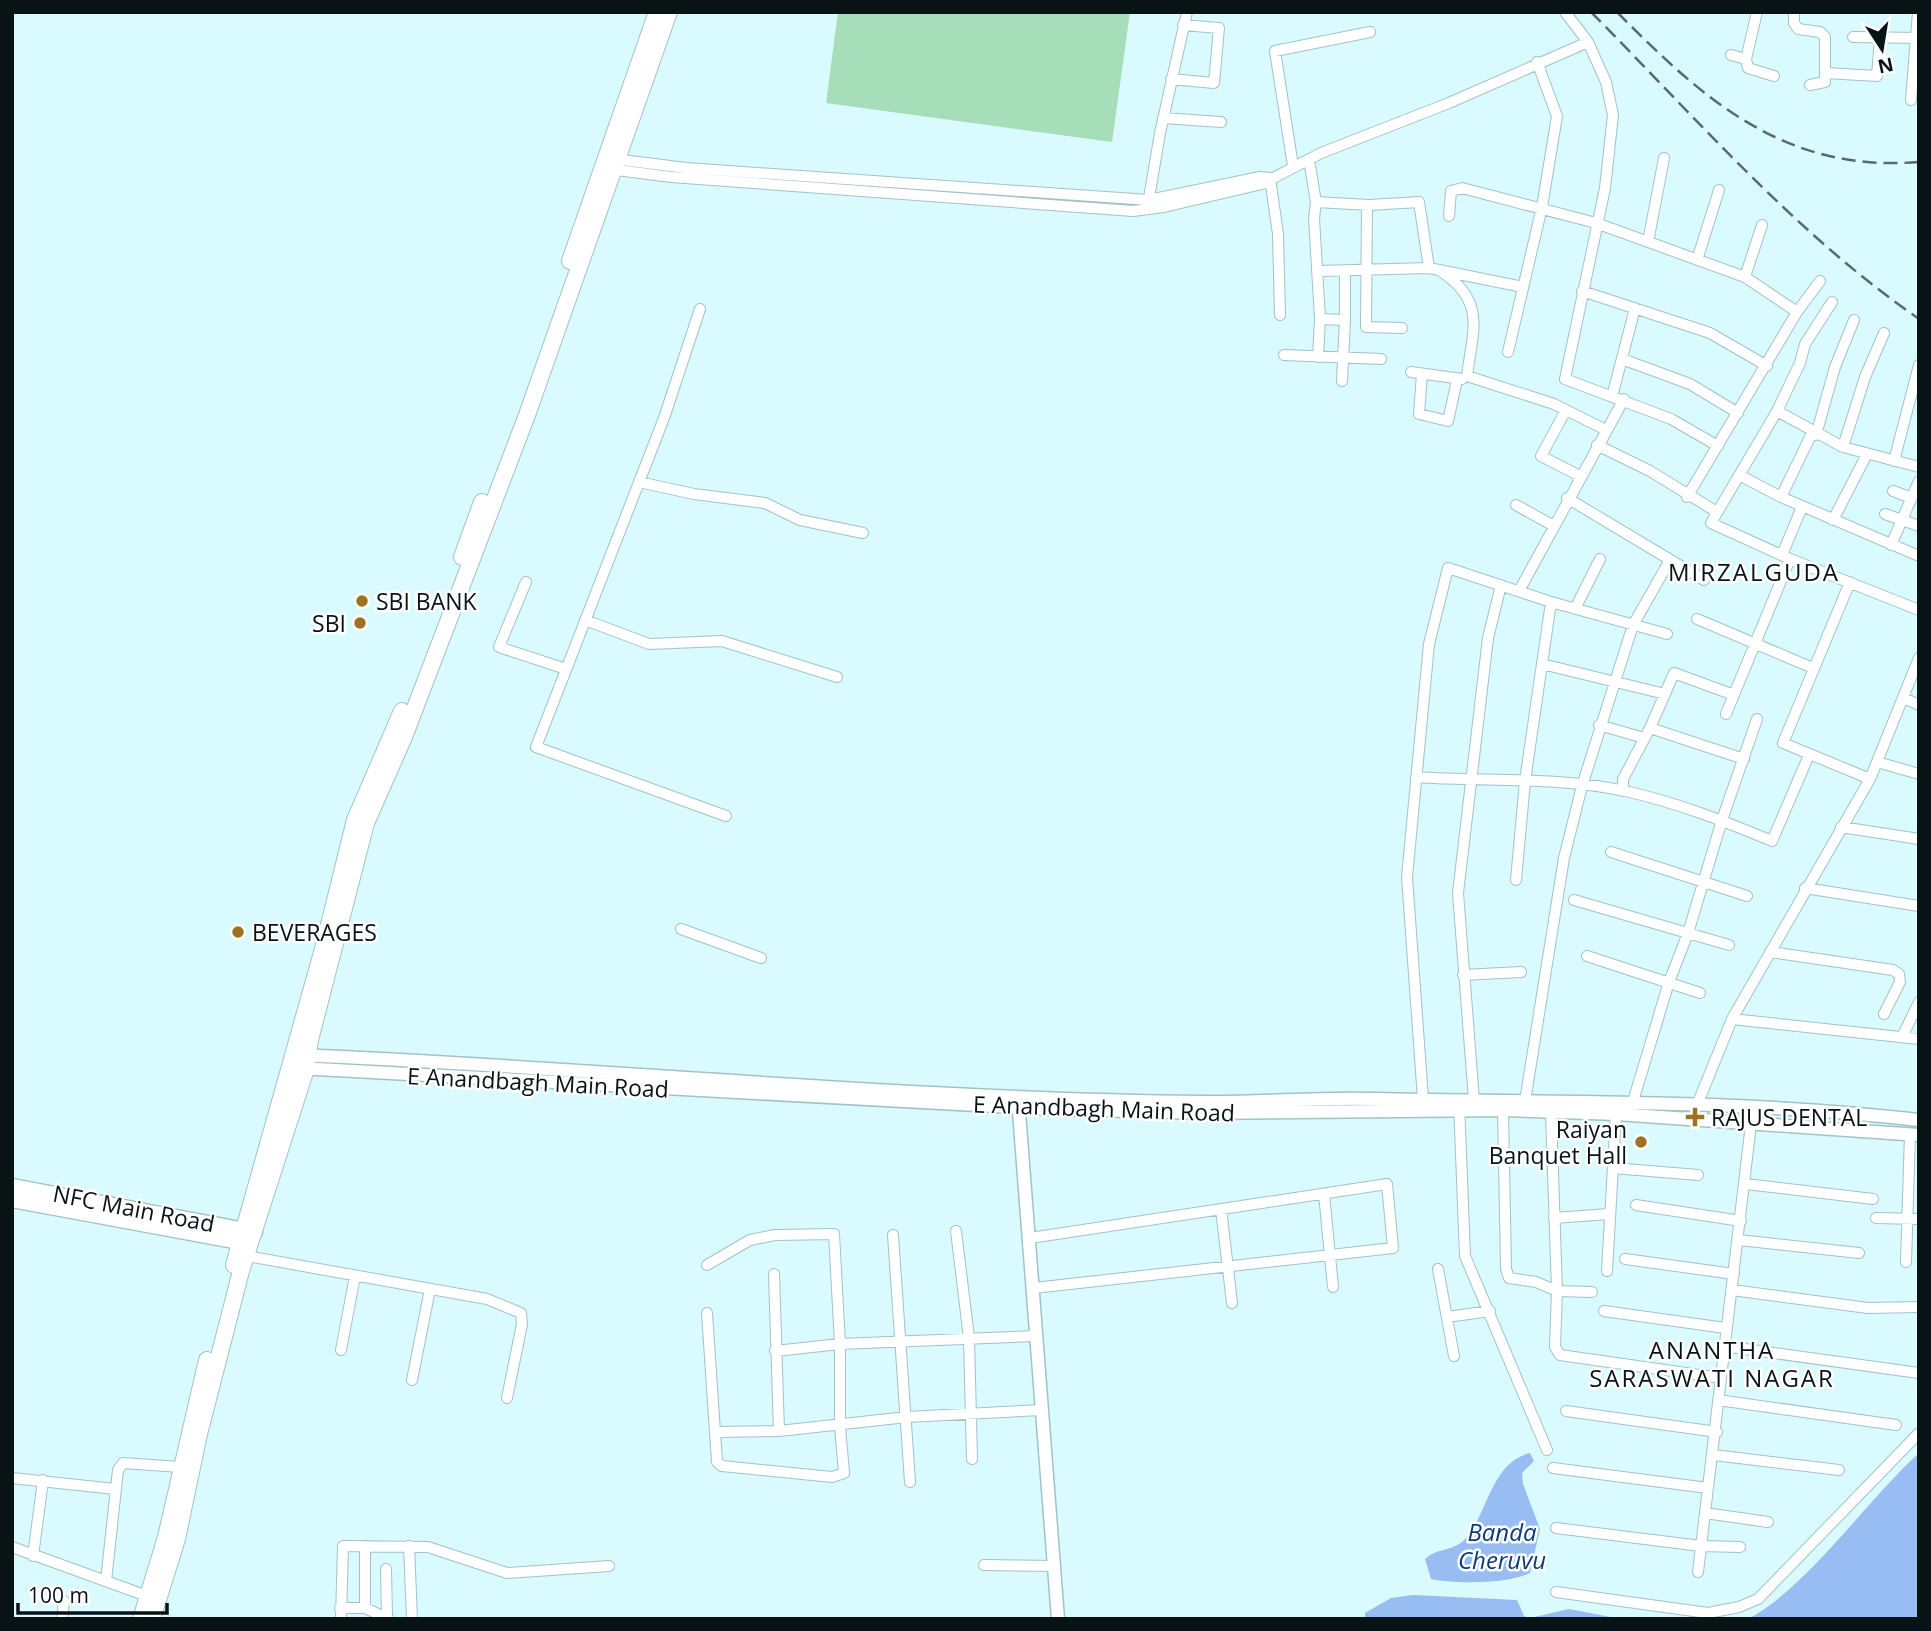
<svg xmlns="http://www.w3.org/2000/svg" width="1931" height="1631" font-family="'Open Sans',sans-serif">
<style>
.park{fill:#a5deb8}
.water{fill:#97bdf3}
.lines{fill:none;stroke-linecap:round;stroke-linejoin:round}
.minor-casing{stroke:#a3c2c6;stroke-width:12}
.tertiary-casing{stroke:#a3c2c6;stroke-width:15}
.secondary-casing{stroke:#a3c2c6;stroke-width:17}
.primary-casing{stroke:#a3c2c6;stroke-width:18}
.minor{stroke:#fff;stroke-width:10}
.tertiary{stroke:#fff;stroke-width:12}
.secondary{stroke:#fff;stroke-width:14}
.primary{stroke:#fff;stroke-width:16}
.rail{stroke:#576b6d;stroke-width:2.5;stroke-dasharray:14 7;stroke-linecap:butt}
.poi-dot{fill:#9e7222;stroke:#fff;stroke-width:2.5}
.labels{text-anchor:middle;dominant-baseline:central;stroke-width:5;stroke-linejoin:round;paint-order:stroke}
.poi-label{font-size:23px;fill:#081315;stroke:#fff;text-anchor:start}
.street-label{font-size:23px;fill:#081315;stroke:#fff}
.neighbourhood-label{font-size:24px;letter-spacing:2px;fill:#081315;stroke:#fff}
.water-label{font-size:24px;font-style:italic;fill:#0c3b7a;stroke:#fff}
</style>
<rect width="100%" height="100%" fill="#d9fafe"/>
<!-- park -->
<path class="park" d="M838,12H1130L1112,142L826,103Z"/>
<!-- water -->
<path class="water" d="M1530,1453L1534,1461L1522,1473L1523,1484L1540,1529L1530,1573C1509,1584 1454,1584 1431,1579L1425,1559C1438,1547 1455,1552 1467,1537C1488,1511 1492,1462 1530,1453Z
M1919,1453V1619H1748C1808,1587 1866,1501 1919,1453Z
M1413,1595L1517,1600L1524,1616L1530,1618L1569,1609L1621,1619H1365V1613L1391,1598Z"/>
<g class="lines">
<defs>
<path id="minor" d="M1565,12L1588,42L1606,82L1613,115L1605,188L1565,379L1671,419L1718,446
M1757,12L1746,59L1748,68L1774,76
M1794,12V23L1798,29L1820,32L1825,37V82L1810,85
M1853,37L1919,38
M1731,55L1746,59
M1826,73L1877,76L1880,37
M1171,79L1214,83L1219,28L1183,25
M1911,100L1918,12
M1163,118L1221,122
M614,159L686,168L1149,200L1260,177L1270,178
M1309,160L1316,202L1314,218L1320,319L1345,320L1342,381
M1293,166L1275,51L1370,32
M609,169L671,177L1133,211L1164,207L1262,184L1321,153L1449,103L1588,42
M1270,178L1278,234L1280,315
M1316,202L1369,205L1419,202L1429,268
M1148,204L1160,133L1187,12
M1367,205L1366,327L1402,328
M1449,216L1451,191L1462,188L1596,223L1745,277L1797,312
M1648,242L1664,158
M1697,260L1719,190
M1345,270V320
M1318,271L1429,268L1523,287
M1442,272C1486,302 1473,329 1467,376L1554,404L1606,430
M1745,277L1762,225
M1582,291L1710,333L1767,366
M1832,302L1805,344L1800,363L1777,411L1711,523L1790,559L1919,610
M700,309L664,418L536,747L726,816
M1508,352L1542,207L1557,116L1537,62
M1284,355L1381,359
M1318,357L1320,319
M1622,359L1690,384L1738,413
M1411,372L1462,379
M1422,374L1419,414L1448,421L1457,380
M1612,397L1635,308
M1566,410L1541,456L1580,476
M1777,411L1843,447L1919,467
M1816,435L1835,367L1854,320
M1597,445L1650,471L1717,512
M1843,447L1865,377L1884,333
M1894,461L1919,365
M1741,476L1781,497L1919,556
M639,482L694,494L765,503L800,520L863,533
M1893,491L1912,498
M1687,497L1797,312L1820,281
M1781,497L1812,433
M1567,498L1704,580
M1516,505L1552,525
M1885,514L1919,526
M1833,520L1867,454
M1891,545L1919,481
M1782,555L1802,507
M526,582L499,647L566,669
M1850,582L1783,743L1870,779
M1519,591L1624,399
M1575,609L1600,559
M1697,619L1813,668
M585,620L649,644L722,641L837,677
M1542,664L1665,694
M1904,698L1919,705
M1726,714L1790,559
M1599,725L1644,738
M1650,728L1744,759
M1877,762L1919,774
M1416,777C1485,782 1557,776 1625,791C1675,802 1724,821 1772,841L1809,755
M1623,791V779L1650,728L1674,673L1734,695
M1841,827L1919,839
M1611,852L1747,896
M1516,880L1525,781L1551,602
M1805,888L1919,906
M1574,900L1729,945
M681,929L761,958
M1770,952L1893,970L1899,974L1900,982L1884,1014
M1587,956L1700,993
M1463,975L1521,972
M1732,1019L1919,1039
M1902,1037L1919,1002
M1423,1099L1407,877L1429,644L1448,568L1551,602L1667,634
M1474,1100L1458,893L1488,638L1501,585
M1525,1101L1564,858L1582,786L1633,625L1670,560
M1459,1103L1465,1256L1547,1450
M1697,1105L1732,1019L1870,779L1919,658
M1631,1108L1669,982L1688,933L1722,820L1757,719
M1503,1110L1506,1269L1509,1278L1536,1282L1557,1291L1592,1292
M1551,1113L1557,1291L1555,1347L1560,1355L1721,1378
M1613,1168L1698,1175
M1746,1184L1873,1199
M1324,1194L1333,1287
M1636,1205L1741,1221
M1221,1209L1232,1303
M1554,1218L1609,1214
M1876,1218L1919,1219
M956,1231L969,1338L972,1459
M893,1235L910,1482
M1030,1238L1387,1184L1393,1248L1034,1288
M1739,1240L1859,1253
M247,1256L487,1299L521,1313L522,1324L507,1398
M1625,1259L1734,1274
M1906,1262L1910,1134
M1438,1269L1454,1356
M1607,1271L1616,1114
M774,1274L779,1431
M1732,1290L1868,1308L1919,1307
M1604,1311L1725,1328
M707,1313L717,1462L722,1466L832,1477L844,1473L840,1427V1344L834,1234L775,1235L750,1240L707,1265
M1447,1317L1490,1311
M1723,1346L1919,1373
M341,1350L355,1276
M775,1351L840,1344L1035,1336
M412,1380L430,1289
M1718,1400L1896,1425
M1566,1411L1717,1432
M715,1432L779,1431L907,1417L1041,1410
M1714,1455L1839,1470
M1553,1468L1708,1488
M12,1478L115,1489
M1705,1513L1768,1522
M1556,1528L1701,1546L1740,1547
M365,1546V1608
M409,1546L412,1619
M12,1547L147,1596
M33,1556L43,1480
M984,1565L1055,1566
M386,1569L387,1617
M1698,1572L1753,1107
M106,1581L118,1470L123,1463L180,1467
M1556,1592L1708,1613L1739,1607L1758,1599L1919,1433
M340,1608H365L389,1619
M62,1619L64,1601
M341,1619L343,1546L428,1547L507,1573L609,1566"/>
<path id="tertiary" d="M300,1055C601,1068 901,1099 1203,1102C1260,1103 1317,1097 1374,1099C1555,1103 1738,1099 1919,1120
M298,1068L1048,1109L1203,1113L1503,1110L1616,1114L1919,1135
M1018,1099L1058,1619"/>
<path id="secondary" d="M12,1186L255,1232
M12,1200L250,1244"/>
<path id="primary" d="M570,261L657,12
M462,557L482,502
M234,1265L323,949L355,820L402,711
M141,1619L166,1537L207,1360
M152,1619L177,1539L199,1434L241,1271L306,1069L310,1040L366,823L404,737L527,415L669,12"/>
</defs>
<!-- minor casing -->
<use href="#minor" class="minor-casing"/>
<!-- tertiary casing -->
<use href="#tertiary" class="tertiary-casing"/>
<!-- secondary casing -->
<use href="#secondary" class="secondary-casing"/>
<!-- primary casing -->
<use href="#primary" class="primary-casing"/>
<!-- minor -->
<use href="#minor" class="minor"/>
<!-- tertiary -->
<use href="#tertiary" class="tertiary"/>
<!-- secondary -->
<use href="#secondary" class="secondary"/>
<!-- primary -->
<use href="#primary" class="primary"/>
<!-- rail -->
<path class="rail" d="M1591,12C1696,118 1796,234 1919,319
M1617,12C1704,100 1785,173 1919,162"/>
</g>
<!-- markers -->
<g class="poi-dot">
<circle cx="362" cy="601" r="7"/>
<circle cx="360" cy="623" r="7"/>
<circle cx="238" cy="932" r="7"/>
<path d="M1691.5 1106.5h7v7h7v7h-7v7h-7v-7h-7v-7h7z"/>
<circle cx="1641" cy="1142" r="7"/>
</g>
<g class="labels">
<!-- poi labels -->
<g class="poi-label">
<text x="376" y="601">SBI BANK</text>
<text x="346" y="623" text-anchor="end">SBI</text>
<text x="252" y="932">BEVERAGES</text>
<text x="1711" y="1117">RAJUS DENTAL</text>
<text x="1627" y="1129" text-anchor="end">Raiyan<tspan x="1627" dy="26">Banquet Hall</tspan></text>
</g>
<!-- street labels -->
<g class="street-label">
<text transform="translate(538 1082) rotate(3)">E Anandbagh Main Road</text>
<text transform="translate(1104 1108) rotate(2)">E Anandbagh Main Road</text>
<text transform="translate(134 1208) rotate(11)">NFC Main Road</text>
</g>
<!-- neighbourhood labels -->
<g class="neighbourhood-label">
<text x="1754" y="571">MIRZALGUDA</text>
<text x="1712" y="1349">ANANTHA<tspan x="1712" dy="28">SARASWATI NAGAR</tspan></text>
</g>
<!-- water labels -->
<g class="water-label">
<text x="1502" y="1531">Banda<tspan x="1502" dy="28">Cheruvu</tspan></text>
</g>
</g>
<!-- border -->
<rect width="1931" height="1631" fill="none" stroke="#081315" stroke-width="28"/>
<!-- north arrow -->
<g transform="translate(1882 49) rotate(168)" stroke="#ffffff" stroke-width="5" paint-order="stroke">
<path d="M0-5L12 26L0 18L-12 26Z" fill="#081315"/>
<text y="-10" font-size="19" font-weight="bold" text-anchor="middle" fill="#081315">N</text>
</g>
<!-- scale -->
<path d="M18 1603v10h149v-10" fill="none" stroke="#081315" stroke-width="3.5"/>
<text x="28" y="1603" font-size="21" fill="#081315" stroke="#ffffff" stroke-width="5" paint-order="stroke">100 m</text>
</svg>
